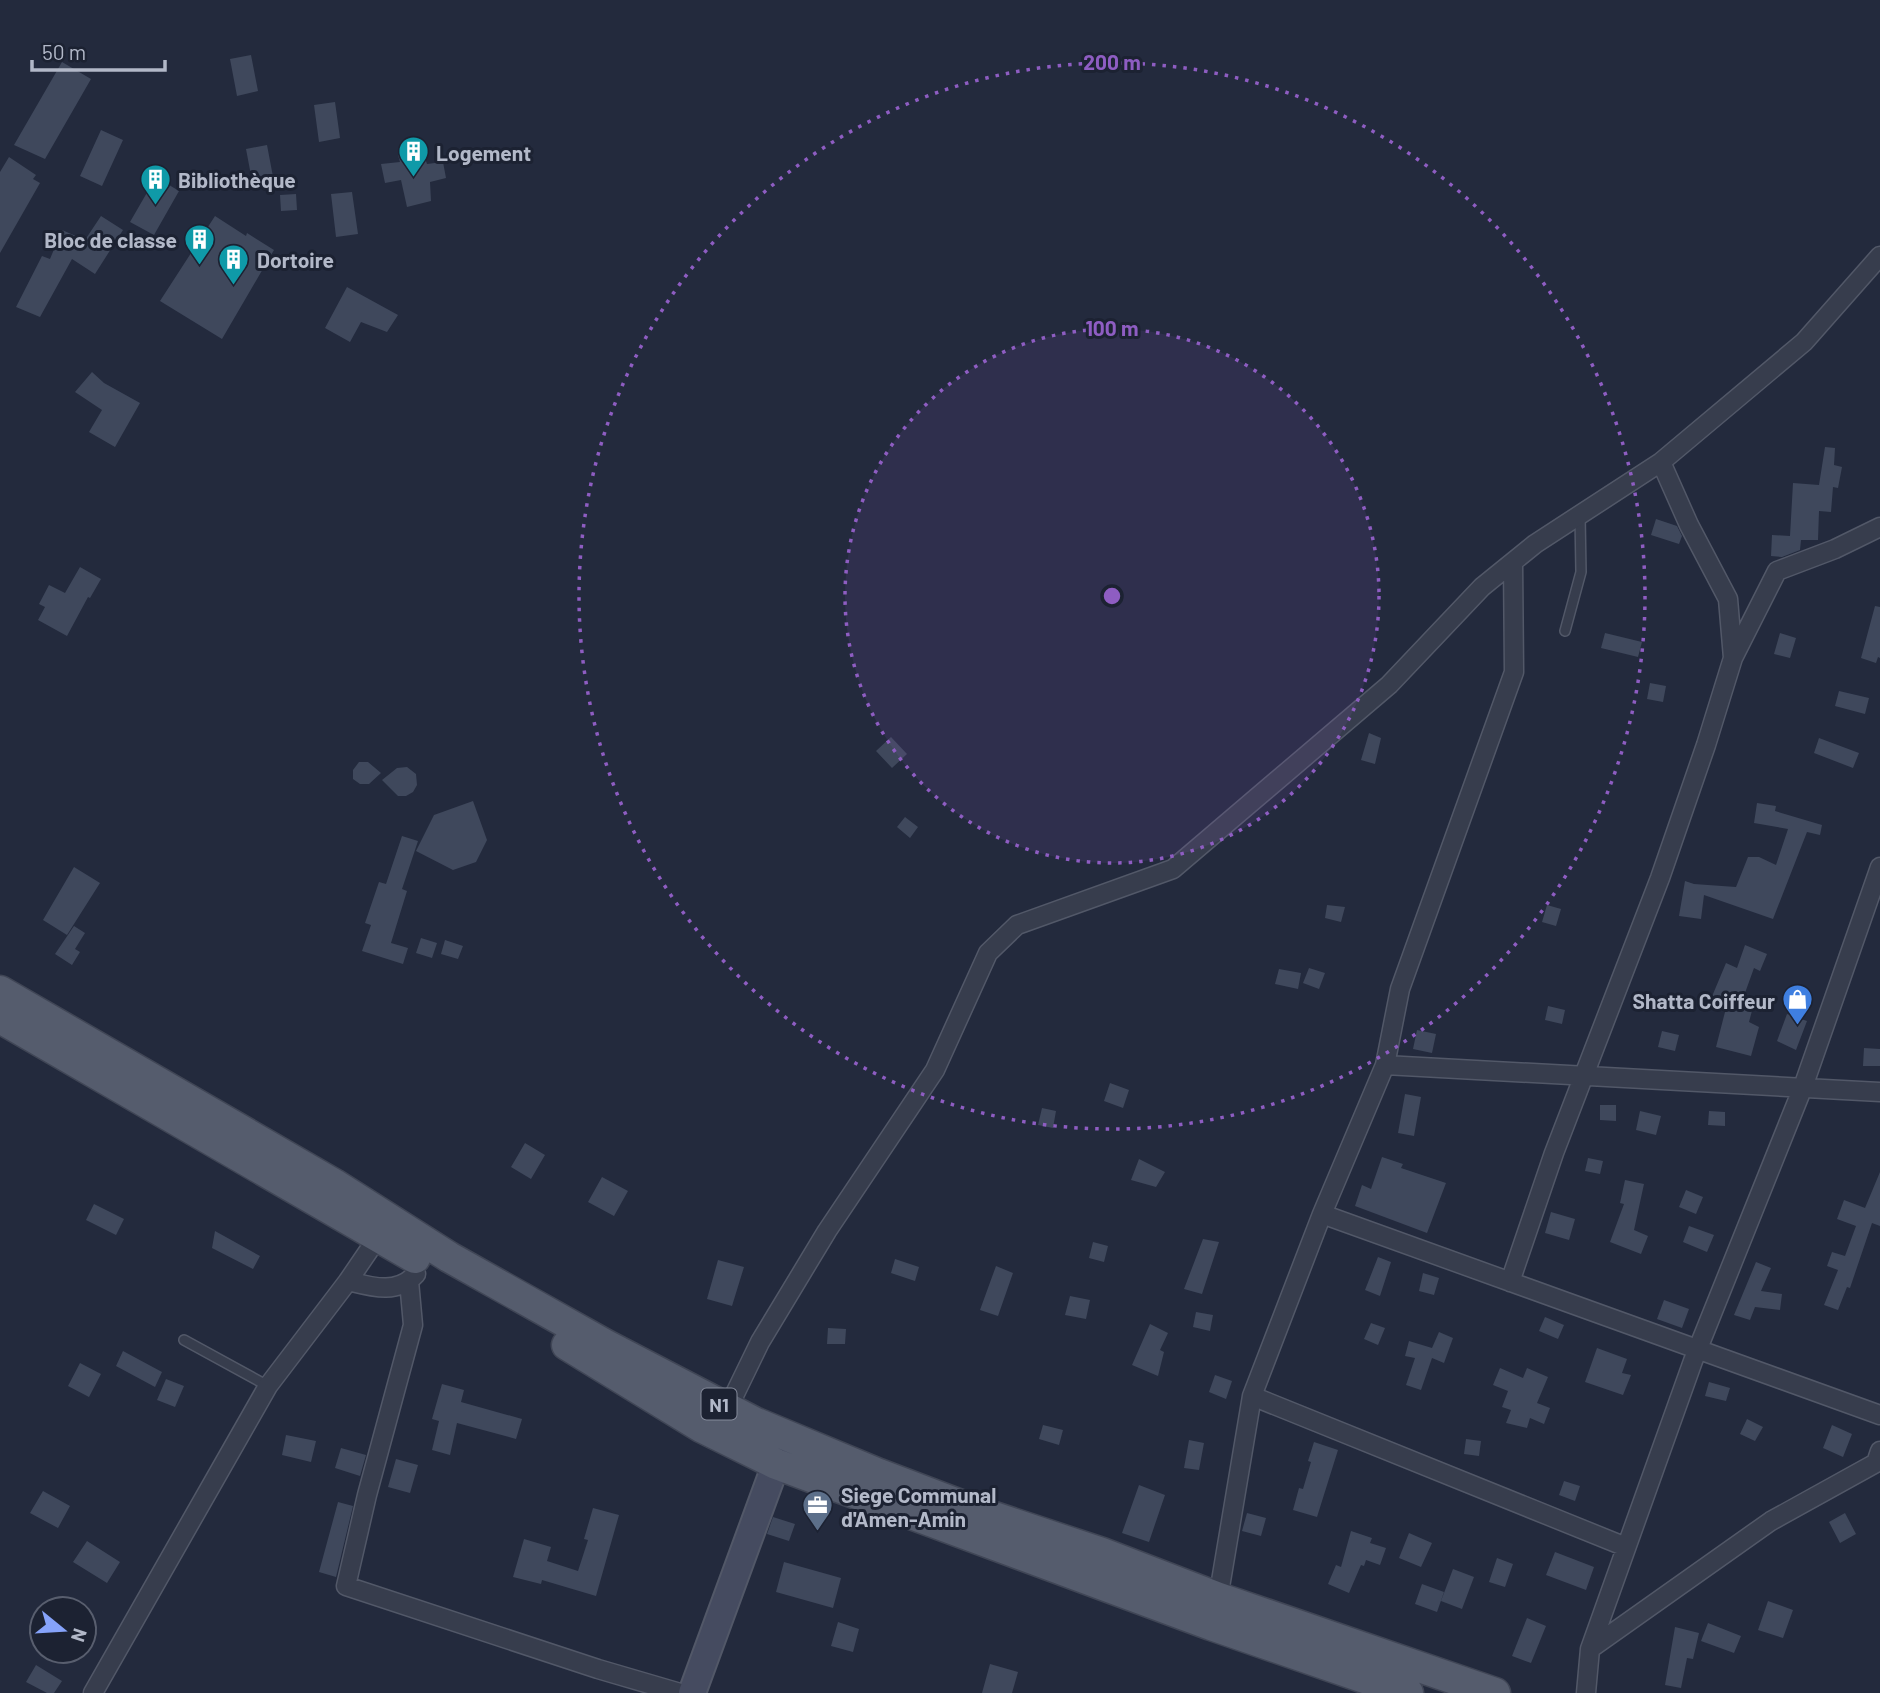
<svg xmlns="http://www.w3.org/2000/svg" width="1880" height="1693" font-family="Barlow,sans-serif">
<style>
.building{fill:#3f485c}
.lines{fill:none;stroke-linecap:round;stroke-linejoin:round}
.lane-casing{stroke:#525868;stroke-width:12}
.street-casing{stroke:#525868;stroke-width:21}
.secondary-casing{stroke:#525868;stroke-width:30}
.primary-casing{stroke:#404656;stroke-width:33}
.lane{stroke:#373d4d;stroke-width:9}
.street{stroke:#373d4d;stroke-width:18}
.secondary{stroke:#454b60;stroke-width:26}
.primary{stroke:#555c6d;stroke-width:30}
.ring{fill:none;stroke:#8e5dc2;stroke-width:3.5;stroke-dasharray:3.5 7}
.labels{text-anchor:middle;dominant-baseline:central;stroke-width:6;stroke-linejoin:round;paint-order:stroke}
.shield{fill:#1c2232;stroke:#858b9b;stroke-width:2}
.shield-label{font-size:19px;font-weight:bold;fill:#b2b8c8}
.poi-label{font-size:21px;font-weight:bold;fill:#b2b8c8;stroke:#1c2232;text-anchor:start}
.centre{fill:#8e5dc2;stroke:#1c2232;stroke-width:3.5}
.ring-label{font-size:21px;text-anchor:middle;font-weight:bold;fill:#8e5dc2;stroke:#1c2232;stroke-width:6;stroke-linejoin:round;paint-order:stroke}
</style>
<rect width="100%" height="100%" fill="#232a3d"/>
<!-- building -->
<path class="building" d="M251,55L258,91L237,96L230,59Z
M62,62L91,79L45,159L14,145Z
M335,102L340,138L319,142L314,105Z
M101,130L123,140L102,186L80,176Z
M267,145L274,182L253,186L246,149Z
M423,152L427,164L443,162L446,178L430,182L431,201L407,207L401,180L385,183L381,164L400,162L398,155Z
M9,157L36,175L33,179L40,183L0,253V172Z
M156,177L179,191L154,235L130,222Z
M352,192L358,234L336,237L331,194Z
M296,194L297,210L281,211L280,195Z
M101,216L123,230L95,274L72,259L40,317L16,307L42,256L50,259L62,230L85,240Z
M215,216L246,236L247,233L274,250L222,339L160,301Z
M347,287L398,315L387,332L361,322L350,342L325,328Z
M92,372L104,383L140,403L115,447L89,432L102,410L75,392Z
M1825,447L1835,448L1834,465L1842,467L1838,488L1833,487L1831,512L1819,511L1818,540H1801L1800,550L1782,557L1771,556L1772,535L1790,536L1793,483L1819,485Z
M1656,519L1677,526L1682,536L1679,544L1651,535Z
M80,567L101,579L90,598L88,597L67,636L38,620L45,607L39,604L49,585L65,593Z
M1875,606L1880,607V658L1878,657L1876,663L1861,658Z
M1605,633L1642,642L1638,657L1601,648Z
M1780,633L1796,638L1790,658L1774,654Z
M1650,683L1666,686L1663,702L1647,699Z
M1839,691L1869,698L1865,714L1835,706Z
M1369,733L1381,738L1375,764L1361,760Z
M891,737L907,754L892,768L876,751Z
M1819,738L1859,753L1853,768L1814,753Z
M359,762H368L381,773L369,784H360L353,779V770Z
M407,767L416,774L417,785L413,792L406,796H398L382,780L397,768Z
M473,801L487,840L476,862L453,870L416,851L434,815Z
M1757,803L1776,806L1775,811L1822,825L1820,835L1807,832L1773,919L1704,895L1701,919L1679,916L1685,881L1694,884L1736,887L1748,857H1759L1776,865L1788,829L1754,823Z
M905,817L918,827L910,838L897,827Z
M402,836L418,841L402,889L407,891L391,943L408,948L403,964L362,951L371,925L365,923L379,882L386,884Z
M74,867L100,883L67,935L43,920Z
M1327,905L1345,907L1341,922L1325,918Z
M1547,905L1561,909L1556,926L1542,922Z
M74,926L85,933L75,949L80,952L72,965L55,954Z
M421,938L437,943L432,958L416,953Z
M445,940L463,946L458,959L441,954Z
M1745,945L1767,954L1760,971L1754,968L1741,1004L1753,1007L1749,1022L1759,1027L1751,1056L1716,1047L1725,1012L1708,1006L1726,963L1737,968Z
M1309,968L1325,973L1319,989L1303,983Z
M1279,969L1301,973L1298,989L1275,984Z
M1548,1006L1565,1010L1562,1024L1545,1020Z
M1787,1014L1807,1021L1796,1050L1777,1041Z
M1417,1030L1436,1034L1432,1053L1413,1049Z
M1662,1031L1679,1035L1675,1051L1658,1047Z
M1864,1048L1880,1049V1066H1863Z
M1110,1083L1129,1090L1123,1108L1104,1101Z
M1405,1094L1421,1097L1414,1136L1398,1133Z
M1600,1105H1616V1121L1600,1120Z
M1042,1108L1056,1111L1053,1128L1038,1125Z
M1640,1111L1661,1116L1656,1135L1636,1130Z
M1709,1111L1725,1112V1126L1708,1125Z
M525,1143L545,1155L531,1179L511,1167Z
M1382,1157L1403,1164L1401,1168L1446,1183L1427,1233L1355,1206L1362,1185L1371,1189Z
M1588,1158L1603,1161L1600,1174L1585,1171Z
M1139,1159L1165,1172L1156,1187L1131,1180Z
M1880,1172V1226L1872,1223L1850,1288L1847,1287L1838,1310L1824,1305L1838,1270L1827,1266L1832,1252L1845,1256L1856,1226L1837,1219L1844,1200L1865,1208Z
M602,1177L628,1191L614,1216L588,1202Z
M1625,1180L1644,1184L1634,1230L1648,1236L1641,1254L1610,1242L1624,1204L1620,1203Z
M1686,1190L1703,1197L1696,1214L1679,1207Z
M94,1204L124,1219L116,1235L86,1220Z
M1551,1212L1575,1219L1569,1240L1545,1233Z
M1689,1226L1714,1235L1707,1252L1683,1242Z
M215,1231L260,1256L253,1269L212,1248Z
M1203,1239L1219,1242L1202,1294L1184,1289Z
M1093,1242L1108,1246L1104,1262L1089,1258Z
M1378,1257L1391,1262L1380,1296L1365,1290Z
M895,1259L919,1267L915,1281L891,1273Z
M718,1260L744,1267L732,1306L707,1299Z
M1756,1262L1771,1268L1761,1291L1782,1294L1780,1310L1755,1307L1750,1320L1734,1315Z
M996,1266L1013,1273L998,1316L980,1310Z
M1423,1273L1439,1278L1434,1295L1419,1291Z
M1070,1296L1090,1300L1086,1319L1065,1315Z
M1664,1300L1689,1309L1682,1328L1657,1319Z
M1196,1312L1213,1315L1210,1331L1193,1327Z
M1545,1317L1564,1325L1558,1339L1539,1331Z
M1371,1323L1385,1328L1378,1345L1364,1339Z
M1150,1324L1168,1333L1160,1350L1164,1352L1158,1376L1132,1365Z
M828,1328L846,1329L845,1344H827Z
M1439,1332L1453,1338L1444,1363L1432,1358L1421,1390L1406,1385L1415,1358L1405,1356L1409,1341L1432,1348Z
M1597,1348L1627,1359L1622,1373L1631,1375L1623,1395L1585,1382Z
M123,1351L162,1372L155,1387L116,1366Z
M80,1363L101,1374L89,1397L68,1386Z
M1500,1368L1523,1378L1527,1368L1548,1377L1537,1403L1550,1408L1544,1424L1530,1418L1527,1428L1506,1423L1511,1410L1502,1407L1508,1391L1493,1385Z
M1215,1375L1232,1381L1226,1399L1209,1392Z
M166,1379L184,1386L175,1407L157,1400Z
M1709,1382L1730,1388L1726,1401L1705,1396Z
M442,1384L464,1390L461,1402L522,1419L516,1439L457,1423L450,1455L432,1450L439,1421L432,1419Z
M1747,1419L1763,1427L1755,1441L1740,1434Z
M1043,1425L1063,1430L1059,1445L1039,1439Z
M1832,1425L1852,1434L1843,1457L1823,1448Z
M286,1435L316,1441L311,1462L282,1455Z
M1466,1439L1481,1441L1479,1456L1464,1454Z
M1189,1440L1204,1443L1199,1470L1184,1468Z
M1314,1442L1338,1450L1317,1517L1293,1510L1299,1488L1303,1489L1311,1462L1308,1461Z
M341,1448L366,1455L360,1476L335,1468Z
M396,1459L418,1465L410,1493L388,1487Z
M1564,1481L1580,1486L1575,1501L1559,1495Z
M1139,1485L1165,1495L1149,1542L1122,1533Z
M43,1491L70,1506L58,1528L30,1513Z
M338,1502L353,1506L336,1577L319,1572Z
M593,1508L619,1515L596,1596L542,1580L541,1584L513,1577L524,1539L551,1547L547,1561L578,1571L588,1540L584,1539Z
M1247,1513L1266,1518L1261,1536L1242,1531Z
M1845,1513L1856,1534L1840,1543L1829,1522Z
M773,1517L795,1524L789,1541L767,1534Z
M1351,1531L1372,1538L1370,1543L1386,1548L1380,1565L1366,1560L1364,1566L1361,1565L1349,1593L1328,1584L1336,1565L1341,1567Z
M1409,1533L1432,1543L1421,1567L1399,1558Z
M87,1541L120,1562L107,1583L73,1562Z
M1555,1552L1594,1567L1586,1590L1546,1575Z
M1497,1558L1513,1564L1505,1587L1489,1582Z
M784,1562L841,1578L833,1608L776,1592Z
M1453,1569L1474,1577L1462,1609L1441,1601Z
M1422,1584L1444,1592L1437,1612L1415,1604Z
M1768,1601L1793,1610L1783,1638L1758,1630Z
M1527,1618L1546,1626L1531,1663L1512,1656Z
M838,1622L859,1629L853,1652L831,1646Z
M1708,1623L1741,1636L1734,1653L1701,1641Z
M1675,1627L1699,1633L1693,1659L1687,1658L1681,1688L1665,1685Z
M990,1664L1018,1672L1012,1693H982Z
M36,1665L62,1681L54,1693H47L26,1682Z"/>
<g class="lines">
<defs>
<path id="lane" d="M1565,631L1581,572L1580,515
M184,1340L268,1386"/>
<path id="street" d="M1661,462L1689,525L1728,599L1733,658
M1385,1065L1880,1092
M1322,1214L1880,1415
M348,1281C372,1287 397,1295 416,1274
M409,1281L413,1325L367,1495L346,1586L598,1669L680,1693
M1510,1282L1554,1153L1660,878L1706,745L1733,658L1777,571L1835,549L1880,527
M1252,1396L1626,1547
M728,1408L760,1342L827,1231L935,1070L988,953L1017,925L1173,869L1389,685L1482,587L1535,544L1661,462L1804,342L1880,256
M1217,1605L1252,1396L1322,1214L1385,1065L1400,989L1514,672L1513,562
M1590,1649L1771,1521L1876,1463L1880,1451
M93,1693L268,1386L348,1281L378,1237
M1586,1693L1590,1649L1693,1361L1803,1087L1880,867"/>
<path id="secondary" d="M692,1693L776,1464L780,1446"/>
<path id="primary" d="M0,991L334,1184L449,1257L606,1345L754,1422L879,1474L979,1512L1102,1553L1219,1598L1495,1693
M0,1018L415,1258
M567,1345L701,1427L776,1464L1211,1625L1408,1693"/>
</defs>
<!-- lane casing -->
<use href="#lane" class="lane-casing"/>
<!-- street casing -->
<use href="#street" class="street-casing"/>
<!-- secondary casing -->
<use href="#secondary" class="secondary-casing"/>
<!-- primary casing -->
<use href="#primary" class="primary-casing"/>
<!-- lane -->
<use href="#lane" class="lane"/>
<!-- street -->
<use href="#street" class="street"/>
<!-- secondary -->
<use href="#secondary" class="secondary"/>
<!-- primary -->
<use href="#primary" class="primary"/>
</g>
<!-- distance rings -->
<circle cx="1112" cy="596" r="267" fill="#8e5dc2" fill-opacity=".12"/>
<g class="ring">
<circle cx="1112" cy="596" r="267"/>
<circle cx="1112" cy="596" r="533"/>
</g>
<!-- icons -->
<defs>
<symbol id="building-pin" viewBox="-11 -11 22 30"><path d="M0 17L-7.5 6A9.5 9.5 0 1 1 7.5 6Z" fill="#0f9aa8" stroke="#1c2232"/><path d="M-4-6H4V6H1V3H-1V6H-4ZM-2.5-4.3h1.7v1.8h-1.7ZM.8-4.3h1.7v1.8H.8ZM-2.5-1h1.7V.8h-1.7ZM.8-1h1.7V.8H.8Z" fill="#fff"/></symbol>
<symbol id="shop-pin" viewBox="-11 -11 22 30"><path d="M0 17L-7.5 6A9.5 9.5 0 1 1 7.5 6Z" fill="#3f7fe0" stroke="#1c2232"/><path d="M-5-2.5h2.3a2.7 3.5 0 0 1 5.4 0H5L5.5 6h-11ZM-1.5-2.5h3a1.5 2.3 0 0 0-3 0Z" fill="#fff"/></symbol>
<symbol id="office-pin" viewBox="-11 -11 22 30"><path d="M0 17L-7.5 6A9.5 9.5 0 1 1 7.5 6Z" fill="#5c6f8a" stroke="#1c2232"/><path d="M-6-3h4V-5.5h4V-3h4V5H-6ZM-1-4.5V-3h2v-1.5ZM-6 0V1H6V0Z" fill="#fff"/></symbol>
</defs>
<g fill-rule="evenodd">
<use href="#building-pin" x="396" y="134" width="35" height="47"/>
<use href="#building-pin" x="138" y="162" width="35" height="47"/>
<use href="#building-pin" x="182" y="222" width="35" height="47"/>
<use href="#building-pin" x="216" y="242" width="35" height="47"/>
<use href="#shop-pin" x="1780" y="982" width="35" height="47"/>
<use href="#office-pin" x="800" y="1488" width="35" height="47"/>
</g>
<g class="labels">
<!-- shield labels -->
<rect class="shield" x="701.5" y="1388.5" width="35" height="31" rx="5"/>
<g class="shield-label">
<text x="719" y="1404">N1</text>
</g>
<!-- poi labels -->
<g class="poi-label">
<text x="436" y="152">Logement</text>
<text x="178" y="179">Bibliothèque</text>
<text x="177" y="239" text-anchor="end">Bloc de classe</text>
<text x="257" y="259">Dortoire</text>
<text x="1775" y="1000" text-anchor="end">Shatta Coiffeur</text>
<text x="841" y="1494">Siege Communal<tspan x="841" dy="24">d'Amen-Amin</tspan></text>
</g>
</g>
<circle cx="1112" cy="596" r="10" class="centre"/>
<g class="ring-label">
<text x="1112" y="70">200 m</text>
<text x="1112" y="336">100 m</text>
</g>
<!-- north arrow -->
<g transform="translate(63 1630) rotate(108)"><circle r="33" fill="#1c2232" stroke="#585e6e" stroke-width="2"/>
<path d="M0-5L12 26L0 18L-12 26Z" fill="#86a3fa"/>
<text y="-10" font-size="19" font-weight="bold" text-anchor="middle" fill="#b2b8c8">N</text>
</g>
<!-- scale -->
<path d="M32 60v10h133v-10" fill="none" stroke="#b2b8c8" stroke-width="3.5"/>
<text x="42" y="60" font-size="21" fill="#b2b8c8" stroke="#1c2232" stroke-width="5" paint-order="stroke">50 m</text>
</svg>
